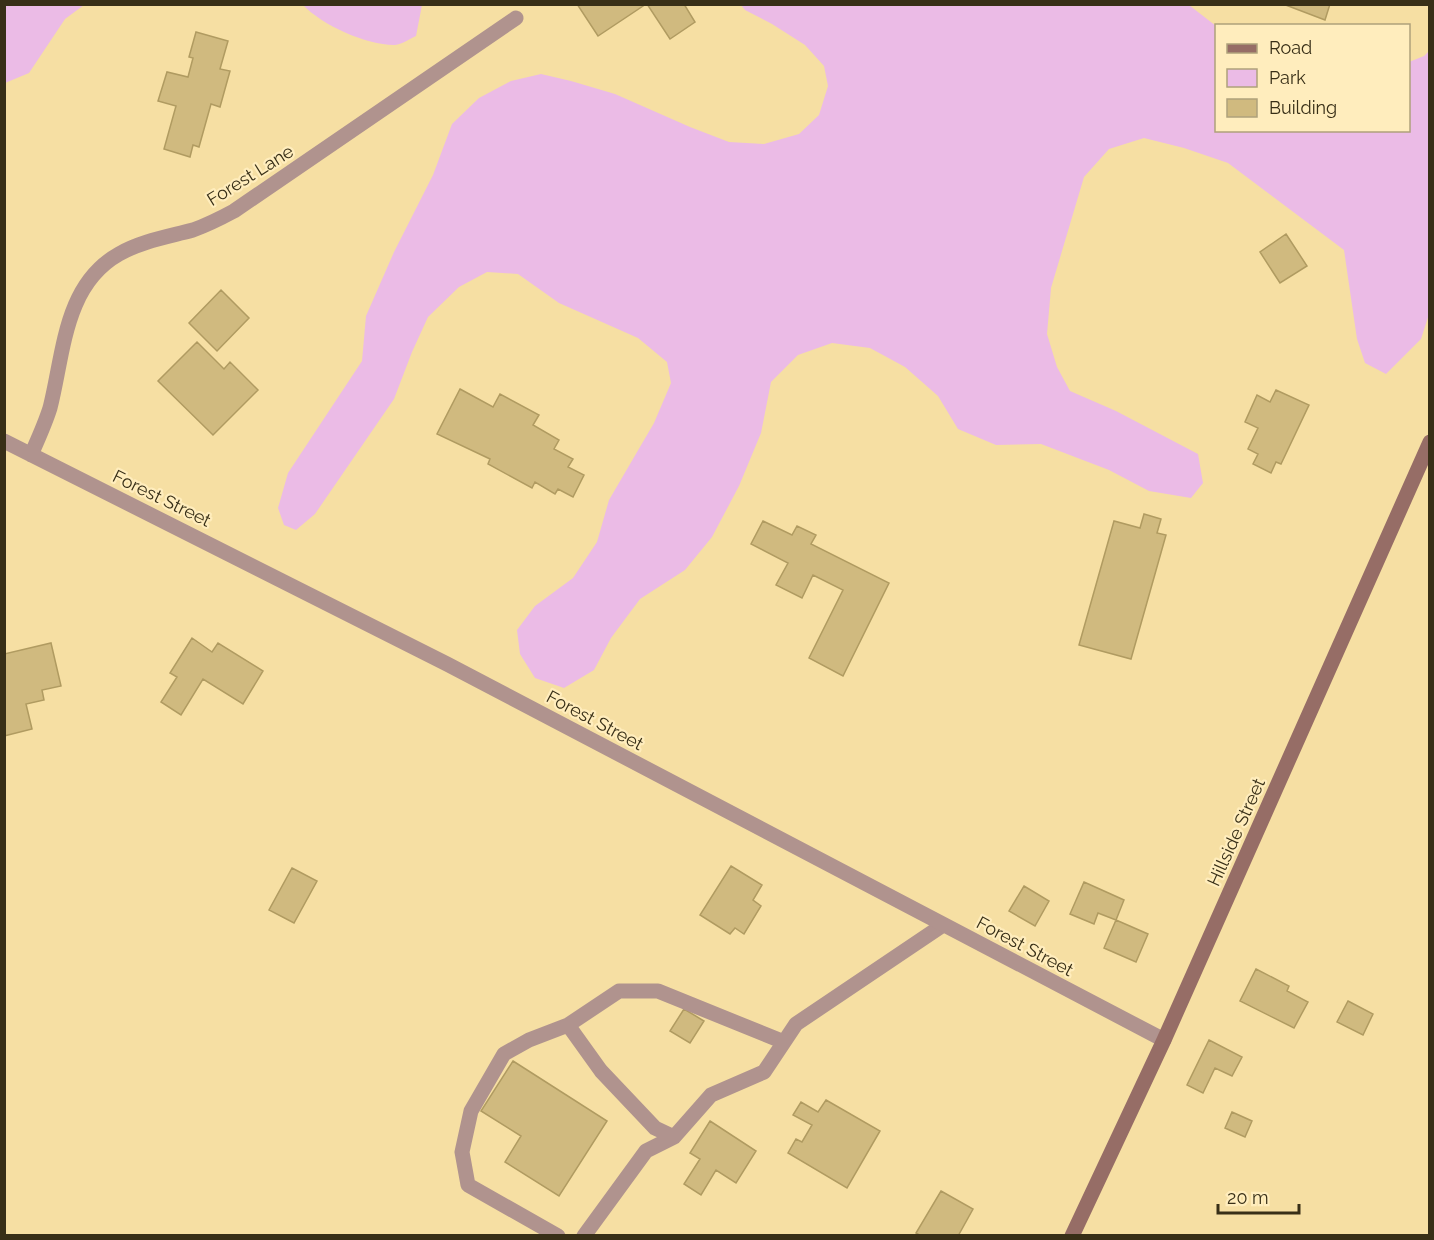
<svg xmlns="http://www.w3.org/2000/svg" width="1434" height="1240" font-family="Raleway,sans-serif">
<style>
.green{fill:#ebbbe6}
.building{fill:#d0ba7f;stroke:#b09b61;stroke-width:1.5}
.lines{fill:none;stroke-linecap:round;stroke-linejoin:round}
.lane{stroke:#b0938e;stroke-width:15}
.street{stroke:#b0938e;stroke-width:15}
.secondary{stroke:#966d66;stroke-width:15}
.labels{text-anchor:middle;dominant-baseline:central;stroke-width:4.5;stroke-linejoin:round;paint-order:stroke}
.street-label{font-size:18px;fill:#382f17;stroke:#ffedbd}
</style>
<rect width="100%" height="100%" fill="#f6dfa3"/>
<!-- green -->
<path class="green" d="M5,4H84V5L65,19L29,73L5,83Z
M303,5H422L416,36C409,39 401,45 394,45C366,45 322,25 303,5Z
M741,5H1189L1216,26V130H1408L1409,62L1424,56L1429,51L1430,311L1421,339L1386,374L1365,363L1357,339L1344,250L1228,163L1184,148L1144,138L1109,149L1084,177L1051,288L1047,334L1057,367L1070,391L1116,411L1198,454L1203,483L1191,498L1149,491L1109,470L1041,444L996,445L958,429L938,396L905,367L870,348L832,343L798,355L771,382L761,433L739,486L712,537L685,570L640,599L611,638L594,670L564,688L535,678L520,654L517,630L535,606L573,578L597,542L609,500L654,423L671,383L667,362L638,338L559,303L518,274L487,272L459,287L428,317L412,352L394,399L315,514L296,530L284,525L278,508L288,473L362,361L366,316L394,252L433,175L452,124L479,98L511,81L541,74L571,81L615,94L690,127L729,142L764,144L799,134L819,115L828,86L824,66L805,45L772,24L745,10Z"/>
<!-- building -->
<path class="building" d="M577,4H646L598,36Z
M647,4H684L695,22L670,39Z
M1283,4H1330L1325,20Z
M196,32L228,41L220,69L230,71L220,107L211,104L199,147L193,145L190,157L164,149L176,106L158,101L167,72L188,77L193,58L189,57Z
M1286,234L1307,266L1280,283L1260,252Z
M221,290L249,318L217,351L189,323Z
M197,342L224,369L230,362L258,390L213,435L158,381Z
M460,389L493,407L500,394L539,415L533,425L559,440L554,449L573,459L568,467L584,475L573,497L558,489L555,494L535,482L532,488L488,464L490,459L437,434Z
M1276,390L1309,405L1281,464L1276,462L1271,473L1253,464L1258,454L1248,449L1258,428L1245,422L1257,395L1270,402Z
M1144,514L1161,519L1157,533L1166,535L1131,659L1079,645L1114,521L1140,528Z
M763,521L792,535L797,526L816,535L811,544L889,583L843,676L809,658L843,590L813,575L802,598L776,585L788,563L751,544Z
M192,638L212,652L218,643L263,671L243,704L203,679L181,715L161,702L177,677L170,673Z
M51,643L61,686L42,690L44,700L26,704L32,729L4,736V654Z
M731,866L762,885L753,900L761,906L744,934L735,928L730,934L700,915Z
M292,868L317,881L294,923L269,910Z
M1084,882L1124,900L1116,920L1098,913L1094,924L1070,914Z
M1024,886L1049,901L1035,926L1009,911Z
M1116,920L1148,934L1136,962L1104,948Z
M1256,969L1289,986L1287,991L1308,1002L1294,1028L1240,1001Z
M1348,1001L1373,1014L1363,1035L1337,1022Z
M684,1009L704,1021L690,1043L670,1031Z
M1209,1040L1242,1057L1232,1076L1215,1068L1203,1093L1187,1085Z
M513,1061L607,1121L559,1196L505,1162L521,1136L481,1111Z
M826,1100L880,1131L847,1188L788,1153L796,1139L802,1142L812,1125L793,1115L801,1102L818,1112Z
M1232,1112L1252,1121L1245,1137L1225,1128Z
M710,1121L756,1151L736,1183L716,1170L701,1195L684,1184L700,1159L690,1153Z
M941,1191L973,1209L958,1236H921L916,1233Z"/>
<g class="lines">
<!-- lane -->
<path class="lane" d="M568,1025L619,991H658L784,1042
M558,1236L468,1185L462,1152L471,1111L504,1054L529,1040L568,1025L601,1071L655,1128L674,1137
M584,1236L646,1151L674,1137L711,1095L764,1072L796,1024L943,925"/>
<!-- street -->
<path class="street" d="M4,441L447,664L1164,1040
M31,455C38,439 45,424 50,408C64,353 64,285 119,254C142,241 167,237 193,230C207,225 221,218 234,211L516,18"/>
<!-- secondary -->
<path class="secondary" d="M1072,1236L1164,1040L1430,442"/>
</g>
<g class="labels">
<!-- street labels -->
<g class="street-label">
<text transform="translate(250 175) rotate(-32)">Forest Lane</text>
<text transform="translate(162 498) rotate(26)">Forest Street</text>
<text transform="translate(595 720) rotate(28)">Forest Street</text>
<text transform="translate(1236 832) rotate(-66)">Hillside Street</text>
<text transform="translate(1025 946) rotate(28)">Forest Street</text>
</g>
</g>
<!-- border -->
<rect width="1434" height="1240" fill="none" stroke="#382f17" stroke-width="12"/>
<!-- legend -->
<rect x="1215" y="24" width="195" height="108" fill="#ffedbd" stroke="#afa17b" stroke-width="1.5"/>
<rect x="1227" y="44" width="30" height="9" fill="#966d66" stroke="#afa17b" stroke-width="1.5"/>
<text x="1269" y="54" font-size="18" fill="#382f17">Road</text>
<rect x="1227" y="69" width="30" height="18" fill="#ebbbe6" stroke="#afa17b" stroke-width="1.5"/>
<text x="1269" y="84" font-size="18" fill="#382f17">Park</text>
<rect x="1227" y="99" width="30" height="18" fill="#d0ba7f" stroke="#afa17b" stroke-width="1.5"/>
<text x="1269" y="114" font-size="18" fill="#382f17">Building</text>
<!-- scale -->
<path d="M1218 1204v9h81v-9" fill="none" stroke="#382f17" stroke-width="3"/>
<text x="1227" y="1204" font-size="18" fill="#382f17" stroke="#ffedbd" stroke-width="4.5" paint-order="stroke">20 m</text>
</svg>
